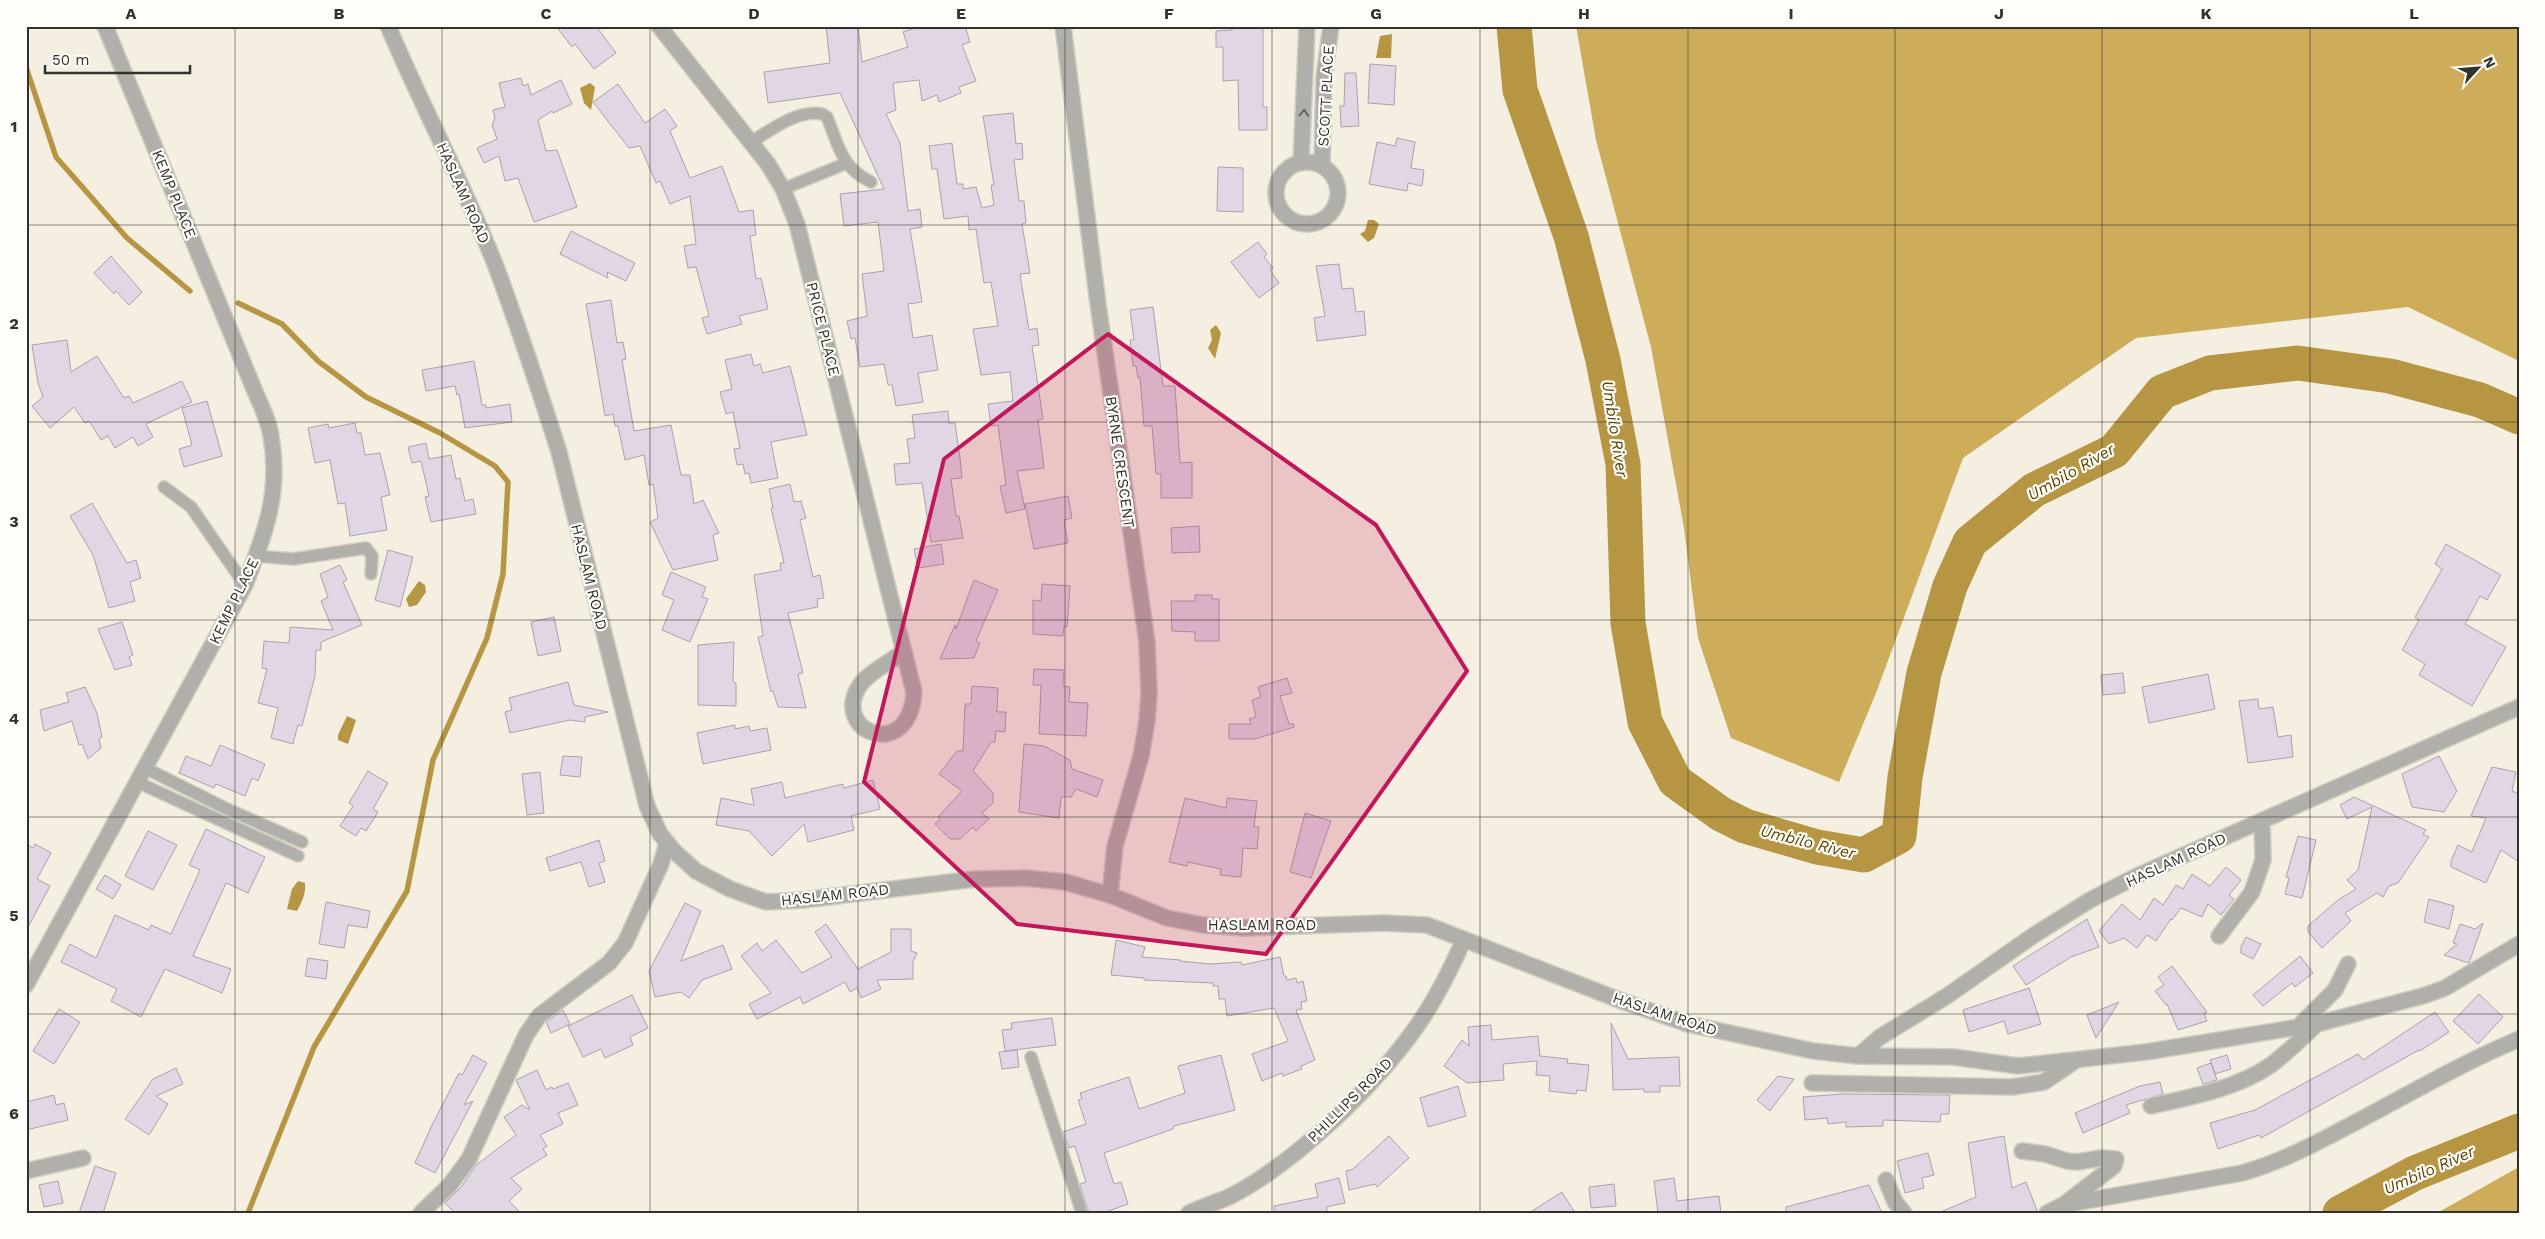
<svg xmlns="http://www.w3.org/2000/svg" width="2545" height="1239" font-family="'Work Sans',sans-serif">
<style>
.forest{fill:#cdac5a}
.water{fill:#b79643}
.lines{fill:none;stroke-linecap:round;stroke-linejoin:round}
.stream{stroke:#b79643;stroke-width:5.5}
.river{stroke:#b79643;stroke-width:35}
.building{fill:#e1d6e3;stroke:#aba1ad}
.service-casing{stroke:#d2cdc0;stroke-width:14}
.minor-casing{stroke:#d2cdc0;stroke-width:18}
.service{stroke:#b1afa9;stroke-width:11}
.minor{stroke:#b1afa9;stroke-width:15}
.oneway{stroke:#65635d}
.marked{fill:#c2185b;fill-opacity:0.2;stroke:#c2185b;stroke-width:4;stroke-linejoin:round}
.grid{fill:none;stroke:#33312b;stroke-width:1;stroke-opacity:0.55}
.labels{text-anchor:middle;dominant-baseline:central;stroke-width:4.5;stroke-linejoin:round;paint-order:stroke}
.street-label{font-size:15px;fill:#33312b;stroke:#fefdfa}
.water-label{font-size:16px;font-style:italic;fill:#5c4500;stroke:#fefdfa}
.neatline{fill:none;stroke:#33312b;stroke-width:2}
.grid-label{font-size:16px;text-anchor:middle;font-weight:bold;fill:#33312b}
</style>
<rect width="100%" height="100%" fill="#f5efe1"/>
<!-- forest -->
<path class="forest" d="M1576,26H2519V361L2408,307L2136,338L1963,458L1876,693L1839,782L1731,738L1698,638L1684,528L1651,347L1596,140Z
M2519,1167V1213H2437Z"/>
<!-- water -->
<path class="water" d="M1392,34L1391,58H1376L1380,36Z
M590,83L595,87L591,110L584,103L580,88Z
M1368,220H1374L1379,224L1374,238L1368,242L1360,234L1365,231Z
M1216,325L1221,333L1215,359L1208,348L1212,340L1210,330Z
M419,581L425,585L426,592L417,605L409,607L406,599Z
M347,716L356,720L348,744L338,740V735Z
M298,881L305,883C306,894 302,902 297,911L287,909L292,889Z"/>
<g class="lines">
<!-- stream -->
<path class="stream" d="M26,67L56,157L127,238L190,291
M238,303L282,324L318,361L366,397L440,433L495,466L508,482L503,574L487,638L433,760L407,891L314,1047L248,1213"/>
<!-- river -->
<path class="river" d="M1514,26L1520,90L1571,236L1603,360L1623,464L1628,623L1645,722L1675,781L1721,814L1745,826L1817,847L1864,855L1899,836L1905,777L1924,673L1950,586L1970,542L2034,490L2114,451L2162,392L2210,373L2298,363L2390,376L2480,400L2519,417
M2340,1213L2415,1173L2519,1131"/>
</g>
<!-- building -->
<path class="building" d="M556,26H596L616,53L594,69L575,44L572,47Z
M826,26H858L862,62L908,47L903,32L920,26H965L970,42L962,45L976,81L959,87L961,93L939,102L937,95L922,101L919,80L893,83L896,110L886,114L900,143L908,211L920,209L922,227L910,229L922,302L908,304L913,338L932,335L938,370L918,373L923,402L896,406L892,385H888L884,364L860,367L855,338L851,339L847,321L867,316L862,274L884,271L878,222L844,226L840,194L884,189L840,93L768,103L764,72L830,63Z
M1232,26H1263V107H1267V130H1239L1238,80L1223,81V47H1216V31L1232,30Z
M1370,64L1396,66L1394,105L1368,103Z
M1345,73H1356L1359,126L1341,127L1340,106H1344Z
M521,78L523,86L528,84L531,95L561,80L572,104L553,113L552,111L538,120L546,151L557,150L577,207L534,222L518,178L505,181L499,156L484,163L477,148L497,139L492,125L495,118L493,110L505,107L499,83Z
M618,84L645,123L665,109L677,126L670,131L690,178L722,166L739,212L753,210L756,235L750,236L756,279L761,278L768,309L739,316L742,324L707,334L702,318L709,316L696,267L688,268L684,246L696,244L690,196L670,204L660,181L656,183L640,146L629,148L593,102Z
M1013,113L1016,144L1022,143L1023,159L1014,160L1019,201H1024L1026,223L1022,224L1030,273L1020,274L1029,330L1037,328L1039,345L1032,346L1043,419L1038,420L1044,468L1017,471L1025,509L1006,513L1000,486L1006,485L998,425L991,426L988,404L1013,401L1010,372L981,375L973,329L998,326L991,282L984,283L976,229L969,230L968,216L944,219L937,169H932L929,146L952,143L957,184H963V189L976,187L982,208L994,205L991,185H994L983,116Z
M1397,138L1415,142L1411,168L1424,170L1422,186L1408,183L1407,191L1369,184L1377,142L1395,146Z
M1218,167L1243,168V212L1217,211Z
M571,231L635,263L626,281L607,272L608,278L560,254Z
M1258,242L1267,254L1264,257L1273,268L1270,270L1279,283L1259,298L1231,262Z
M111,256L142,292L129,305L116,291L114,294L94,273Z
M1339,264L1342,289L1353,288L1356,312L1364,311L1366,335L1317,341L1314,318L1325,316L1316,266Z
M611,300L617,343L623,342L626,359L622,360L634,431L671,425L681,475H690L694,504L703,500L719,533L713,535L718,560L673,570L650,522L658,518L653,484L649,485L644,455L625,460L618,426H615L613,414L605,416L586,304Z
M1153,307L1163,386H1175L1180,463L1192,462V498H1161V474H1156L1152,426H1144L1140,377L1138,378L1136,366H1133L1130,340H1134L1130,310Z
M67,340L71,372L97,356L124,398L129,396L133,403L182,381L192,402L146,424L153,437L138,446L133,437L115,448L108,436L101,440L89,421L85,423L74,407L50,428L32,406L43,397L38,383L32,345Z
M751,354L754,366L760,364L763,373L790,366L807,435L771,442L778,478L751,483L749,473L745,474L743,464L737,465L734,449L740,448L733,412L726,414L720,392L732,389L725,360Z
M474,361L482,405H486V408L510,404L512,422L465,428L459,394L457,395L455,386L426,391L422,370Z
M207,401L222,456L184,467L179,449L192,445L182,408Z
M948,411L949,423H955L960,458L962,478L951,479L956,516H959L963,538L931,542L922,483L896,485L894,464L910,463L907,439L915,438L912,415Z
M355,423L357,433H361L365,455L380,453L390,495L381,497L387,530L350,536L345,503L338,504L330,460L315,463L308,428L328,424L329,428Z
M426,443L429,459L451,455L456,479L460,478L465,501L473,499L476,514L431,522L425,497L429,496L421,461L412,463L408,447Z
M790,484L794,502L801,501L806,518L800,520L813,577L820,575L824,598L817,599L818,607L788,613L803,673L798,674L806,708L778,707L773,691L771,692L758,637L763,636L754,575L781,570L780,563H784L771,508H773L769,489Z
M1068,496L1072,518L1064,520L1068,543L1034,549L1025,504Z
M92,503L127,563L136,560L141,578L130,582L135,601L109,608L93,555L70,516Z
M1199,526L1200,552L1172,553L1171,528Z
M941,544L944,564L918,568L914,549Z
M2446,544L2501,575L2487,600L2480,596L2465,624L2506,647L2472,706L2419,675L2425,664L2402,650L2419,620L2415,617L2442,569L2435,564Z
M388,550L413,557L400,607L375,600Z
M340,565L347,580L343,582L362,625L321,642V650H316L315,676L302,726L298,725L293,744L271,738L278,708L258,703L267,669L262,668L264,641L289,643L290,627L333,630L321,601L328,597L320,574Z
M671,572L706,587L702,597L708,599L690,642L662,630L674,600L662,595Z
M974,580L998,590L976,641L980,643L974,658L940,659L955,625L956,629Z
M1042,584L1070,586L1067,627L1064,626L1063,636L1033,634V600L1041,601Z
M1195,595H1212V599H1219V641H1195V632L1172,631L1171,601H1195Z
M554,617L561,651L538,656L531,622Z
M122,622L133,655L129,657L132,665L115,670L98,629Z
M734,642L733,682L736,683V706L698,705V645Z
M1034,669L1064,670L1063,686L1070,687L1069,702L1088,703L1086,736L1039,734L1041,685H1033Z
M2123,673L2125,693L2103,695L2101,675Z
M2208,674L2215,709L2149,723L2142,687Z
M1287,678L1292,693L1280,696L1289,724H1294V727L1255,739H1229V724H1251L1249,719L1256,717L1252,700L1261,697L1258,687Z
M568,682L574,705L608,712L585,717V722L570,720L510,733L505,712L512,710L509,698Z
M972,686L998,688L997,712H1006L1005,732L996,731L995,742H991L973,771L993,793V803L982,813L989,819L976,831L973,827L960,839H950L935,824L940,819L938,817L962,791L939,774L957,751H963L965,704H971Z
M85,687L97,713L102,737L99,739L101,748L88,759L82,744L79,745L72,721L44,731L40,710L69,702L66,693Z
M2258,699L2259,709L2273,707L2278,737L2291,735L2293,757L2248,763L2239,701Z
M735,725V729L749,726L750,731L767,728L771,750L703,764L697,733Z
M1024,744L1044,746L1070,760L1072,769L1103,780L1097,797L1076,789L1071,797H1061L1059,818L1019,812Z
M220,745L265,764L258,781L252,778L245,796L216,784L214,788L179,773L186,756L211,766Z
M563,756L582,757L580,777L560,775Z
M2439,756L2457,791L2444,812L2412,807L2402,774Z
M2492,767L2516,772L2512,791L2519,794V862L2501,850L2486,883L2451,867V861L2458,845L2472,852L2486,818L2471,816Z
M368,771L388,783L373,809L378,812L366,831L361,828L356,836L340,826L353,806L349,803Z
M540,772L544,813L527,815L522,774Z
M873,780L880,809L851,816L854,830L808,842L804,824L772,856L749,831L716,825L721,798L754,805L751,789L782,782L785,798L843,784L844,788Z
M2354,797L2426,830L2423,834L2429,837L2398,883L2389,886L2383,897L2377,893L2345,913L2351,921L2322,948L2308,932V926L2338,900L2356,889L2347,880L2358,870L2372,807L2347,819L2340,805Z
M1185,798L1226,808L1227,798L1257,801L1254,827H1259L1257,849L1243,848L1241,877L1220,875L1221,869L1188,862L1187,866L1169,862Z
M1305,813L1331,821L1311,878L1290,872Z
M206,829L265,857L248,893L226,883L193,956L231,969L222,993L165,969L141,1017L111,1001L117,989L61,962L70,944L96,958L115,915L149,930L151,925L171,934L200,870L189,865Z
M148,831L177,845L153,890L125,876Z
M2298,836L2316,840L2302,898L2285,894L2289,878L2286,877Z
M599,840L605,861L599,863L605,882L589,887L581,862L550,871L546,858Z
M26,844L33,848L35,844L51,853L37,879L50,886L26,931Z
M2226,867L2241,880L2229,895L2234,899L2221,915L2208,904L2202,917L2181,908L2172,920L2171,919L2156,941L2147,935L2137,948L2124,938L2109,944L2099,931L2122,904L2140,920L2154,898L2163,905L2176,885L2183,889L2192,874L2210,886Z
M105,875L121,885L113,899L96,889Z
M2429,899L2454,906L2449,929L2424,922Z
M326,902L370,911L367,928L348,925L344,948L319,944Z
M685,903L701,911L681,961L723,945L732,969L702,980L689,998L681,992L655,997L649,971Z
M2087,919L2099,947L2071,957L2026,985L2013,966Z
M2483,923L2469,963L2444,955L2457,944L2453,943L2460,924L2475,929Z
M826,924L858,969L891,952V929H911V951L917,953L913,962V979L877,980L881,989L861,998L857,988L850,992L845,982L803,1004L800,997L757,1019L749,1004L771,993L741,956L757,943L762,951L776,940L802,973L832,957L815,932Z
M2246,937L2261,944L2253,959L2241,953V947Z
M1116,940L1145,947L1142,957L1180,960V961L1210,964L1241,962L1242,965L1280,957L1284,976H1286L1287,980L1296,978L1297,983L1303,981L1307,1001L1301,1002L1302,1009L1296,1010L1315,1060L1301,1066L1302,1069L1283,1076L1282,1073L1262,1081L1252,1054L1288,1041L1274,1008L1227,1016L1225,999H1219L1218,986H1213V983L1144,980V978L1111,975Z
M2300,956L2313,973L2295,987L2292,983L2263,1006L2253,995Z
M308,958L328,961L326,979L305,976Z
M2172,966L2207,1012L2204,1013L2207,1021L2178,1030L2167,1004L2166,1005L2155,991L2164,985L2158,977Z
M2029,988L2041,1024L2008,1034L2004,1021L1969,1032L1963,1010Z
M2479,994L2503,1017L2478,1044L2453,1021Z
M632,995L648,1028L630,1037L633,1045L605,1058L601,1049L583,1057L568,1026Z
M2119,1002L2096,1038L2087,1015Z
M59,1009L80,1022L54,1064L33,1051Z
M563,1010L570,1024L551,1033L546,1022Z
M2435,1012L2449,1032L2420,1051L2419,1050L2261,1138L2259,1135L2218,1149L2210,1123L2255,1110L2358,1054L2363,1060Z
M1052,1018L1056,1045L1005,1051L1002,1030L1012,1029L1011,1023Z
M1611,1023L1628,1059L1679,1057L1680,1086H1660V1092H1644V1089L1613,1090Z
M1491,1025L1492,1040L1538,1036L1540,1056L1568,1059L1567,1063L1589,1065L1586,1091L1577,1090L1576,1094L1549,1091L1550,1076L1536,1075L1537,1061L1503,1064L1504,1080L1467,1083L1444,1066L1462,1040L1469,1046L1468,1027Z
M1017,1050L1019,1067L1002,1069L999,1052Z
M473,1055L487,1063L464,1105L473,1101L435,1173L415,1163L432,1125L459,1073L462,1075Z
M1221,1055L1235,1110L1174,1126L1173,1129L1104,1153L1114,1184L1121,1182L1128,1204L1103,1213H1089L1080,1184L1086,1182L1075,1146L1069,1148L1063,1132L1086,1124L1078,1100L1082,1099L1080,1093L1129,1077L1139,1109L1185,1093L1178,1066Z
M2227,1055L2231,1069L2215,1074L2210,1060Z
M2211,1063L2217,1080L2203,1084L2197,1068Z
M176,1068L183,1084L156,1096L168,1104L149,1135L125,1119L153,1079Z
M537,1070L546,1090L552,1087L553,1089L568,1083L578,1105L558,1113L563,1124L540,1135L547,1146L543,1149L547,1155L511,1178L522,1189L509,1201L521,1213H455L445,1203L462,1186L476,1165L516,1135L504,1117L522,1105L530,1110L516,1080Z
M1778,1076L1794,1079L1770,1111L1757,1100Z
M2160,1082L2163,1094L2126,1105L2130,1113L2083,1133L2075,1113L2140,1086Z
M1458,1086L1466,1116L1428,1127L1420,1098Z
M1842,1094L1950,1095L1949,1114H1941L1940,1122L1883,1120V1126L1846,1127V1122L1828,1124L1827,1118L1805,1120L1803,1097Z
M54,1095L56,1105L64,1103L68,1120L26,1130V1102Z
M1389,1136L1409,1158L1377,1187L1375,1184L1349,1190L1346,1171L1353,1169Z
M2004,1136L2012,1188L2026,1182L2038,1213H1938L1976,1197L1968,1143Z
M1928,1153L1934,1175L1922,1178L1924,1188L1905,1193L1897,1161Z
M95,1166L116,1173L103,1213H79Z
M1339,1178L1345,1203L1326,1207L1328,1213H1275L1274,1206L1318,1197L1315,1184Z
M1674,1178L1677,1201L1719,1196L1721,1213H1658L1654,1181Z
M58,1181L63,1203L44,1207L39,1185Z
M1614,1184L1616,1206L1591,1208L1589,1187Z
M1869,1185L1882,1213H1786V1207Z
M1562,1192L1575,1213H1529Z"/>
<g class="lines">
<defs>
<path id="service" d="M751,142C771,130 798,109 822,114L827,117C839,147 841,167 871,182
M783,189L847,163
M164,487L191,507L245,585
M256,556L293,559L366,548L372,556L371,574
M145,768L227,809L302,842
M137,782L298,856
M1031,1057L1082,1213"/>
<path id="minor" d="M388,26C423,109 466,188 498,272C520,332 540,392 559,452L647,806L660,834L675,852L696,871L730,889L766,902L803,900L975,879L1026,878L1065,882L1110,895L1167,918L1203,925L1245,928L1383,923L1427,925L1622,1001L1688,1024L1813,1051L1858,1056L1954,1057L2018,1066L2146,1052L2317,1024L2426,995L2445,988L2519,944
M659,26L768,164L783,189L797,224L914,692C909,764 829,731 860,685C867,674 891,661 903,652
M1063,26L1098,304L1147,642L1149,694L1147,721L1141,756L1115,846L1110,895
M1276 193a31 31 0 1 1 62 0a31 31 0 1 1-62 0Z
M1301,162L1307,26
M1322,165L1324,78L1331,26
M2219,936L2252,892L2263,860L2262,821
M26,985L245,585C265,533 281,493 271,436C269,420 260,404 254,389L105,26
M2299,1026L2335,990L2348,964
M1858,1056L1880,1037L1947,996L2034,935L2090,900L2139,875L2519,707
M1812,1083L2012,1087L2044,1082L2075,1061
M2151,1106C2191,1097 2236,1089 2271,1065C2287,1053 2302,1038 2317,1024
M2022,1151L2045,1154L2067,1161L2077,1162L2102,1158L2116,1159L2114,1166L2066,1203
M26,1171L83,1158
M1886,1180L1895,1202L1904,1213
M421,1213L449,1186L469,1159L526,1035L539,1016L609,963L625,943L661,864L667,843
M1189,1213C1202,1207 1217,1202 1231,1196C1296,1162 1375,1086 1417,1026C1436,999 1451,969 1464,939
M2047,1213L2063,1205L2242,1173C2277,1163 2307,1148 2339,1131C2399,1100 2457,1065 2519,1039"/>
</defs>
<!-- service casing -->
<use href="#service" class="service-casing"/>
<!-- minor casing -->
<use href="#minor" class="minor-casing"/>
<!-- service -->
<use href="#service" class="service"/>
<!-- minor -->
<use href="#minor" class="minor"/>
</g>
<!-- one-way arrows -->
<defs><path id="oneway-chevron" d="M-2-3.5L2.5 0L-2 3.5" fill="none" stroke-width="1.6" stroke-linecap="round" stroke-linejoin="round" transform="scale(1.25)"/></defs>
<use class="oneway" href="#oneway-chevron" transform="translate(1304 113) rotate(-87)"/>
<!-- marked area -->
<path class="marked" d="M1108,334L1376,525L1467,671L1266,954L1017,924L864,782L944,459Z"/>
<!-- grid -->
<path class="grid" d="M235,26V1213M442,26V1213M650,26V1213M858,26V1213M1065,26V1213M1272,26V1213M1480,26V1213M1688,26V1213M1895,26V1213M2102,26V1213M2310,26V1213M26,225H2519M26,422H2519M26,620H2519M26,817H2519M26,1014H2519"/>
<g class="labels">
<!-- street labels -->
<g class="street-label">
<text transform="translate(1326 96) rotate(-87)">SCOTT PLACE</text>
<text transform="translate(463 193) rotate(66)">HASLAM ROAD</text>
<text transform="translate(174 194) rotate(68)">KEMP PLACE</text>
<text transform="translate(823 329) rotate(76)">PRICE PLACE</text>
<text transform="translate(1120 462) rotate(82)">BYRNE CRESCENT</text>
<text transform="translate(589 577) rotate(76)">HASLAM ROAD</text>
<text transform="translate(234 601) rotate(-64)">KEMP PLACE</text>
<text transform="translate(2176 860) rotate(-25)">HASLAM ROAD</text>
<text transform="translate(835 895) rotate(-6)">HASLAM ROAD</text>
<text x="1262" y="925">HASLAM ROAD</text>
<text transform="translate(1665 1014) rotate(18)">HASLAM ROAD</text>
<text transform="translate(1350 1100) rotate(-45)">PHILLIPS ROAD</text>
</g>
<!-- water labels -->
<g class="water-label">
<text transform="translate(1615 429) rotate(81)">Umbilo River</text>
<text transform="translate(2071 472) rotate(-30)">Umbilo River</text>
<text transform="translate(1808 842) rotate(14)">Umbilo River</text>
<text transform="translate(2429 1170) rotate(-24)">Umbilo River</text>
</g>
</g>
<!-- border -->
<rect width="2545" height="1239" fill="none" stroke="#fefdfa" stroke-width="55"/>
<!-- north arrow -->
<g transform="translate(2478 68) rotate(64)" stroke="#fefdfa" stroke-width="4" paint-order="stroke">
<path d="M0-4L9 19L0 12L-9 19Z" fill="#33312b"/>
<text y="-8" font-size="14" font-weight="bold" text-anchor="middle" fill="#33312b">N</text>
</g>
<!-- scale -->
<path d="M45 65v8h145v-8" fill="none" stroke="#33312b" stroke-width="2.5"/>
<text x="52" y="65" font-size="15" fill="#33312b" stroke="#fefdfa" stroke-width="4" paint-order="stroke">50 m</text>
<rect x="28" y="28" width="2490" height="1184" class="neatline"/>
<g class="grid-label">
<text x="131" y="19">A</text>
<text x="339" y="19">B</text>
<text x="546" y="19">C</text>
<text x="754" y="19">D</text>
<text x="961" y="19">E</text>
<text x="1169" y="19">F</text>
<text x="1376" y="19">G</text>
<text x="1584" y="19">H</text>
<text x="1791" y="19">I</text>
<text x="1999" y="19">J</text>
<text x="2206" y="19">K</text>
<text x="2414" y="19">L</text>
<text x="14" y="132">1</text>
<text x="14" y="329">2</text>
<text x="14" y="527">3</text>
<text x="14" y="724">4</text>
<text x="14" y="921">5</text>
<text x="14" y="1119">6</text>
</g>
</svg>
